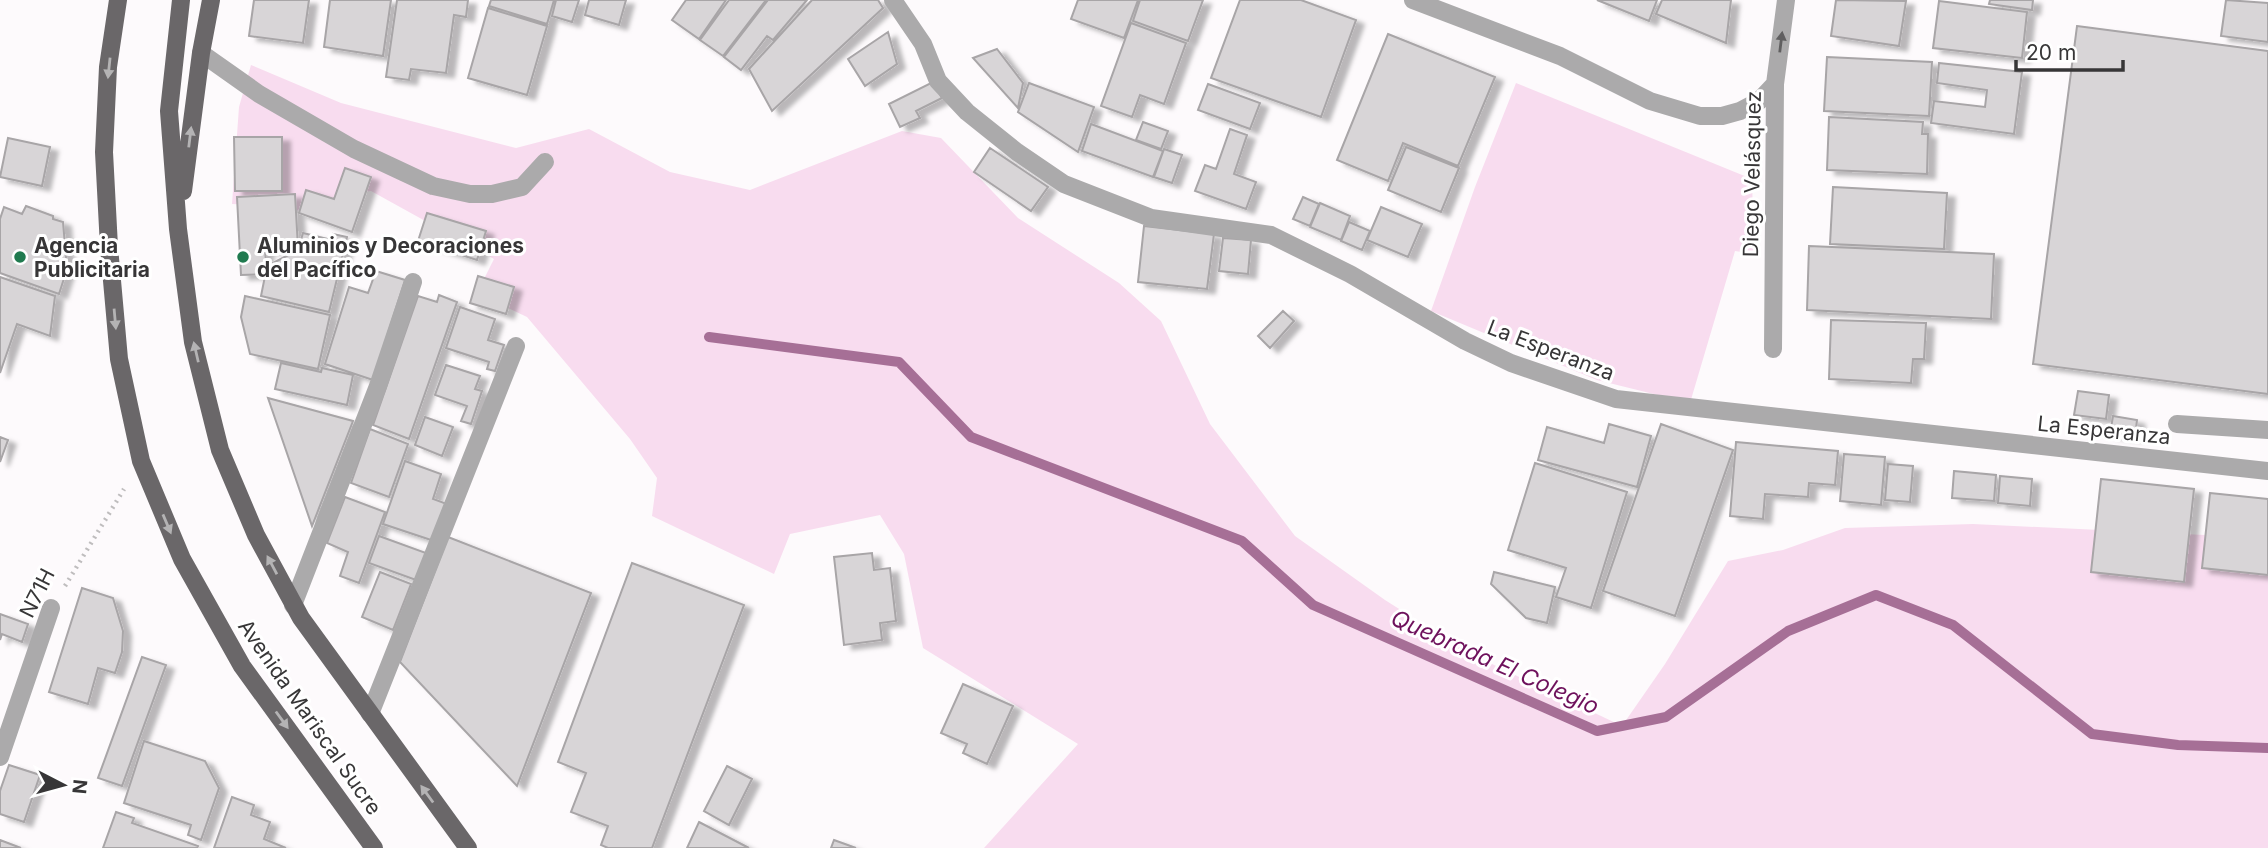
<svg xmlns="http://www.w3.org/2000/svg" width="2268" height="848" font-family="Inter,sans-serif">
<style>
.green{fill:#f8dcef}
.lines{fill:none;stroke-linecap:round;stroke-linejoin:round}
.stream{stroke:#a66f96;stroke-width:10}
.building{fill:#d8d5d7;stroke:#a8a5a7;stroke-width:2;filter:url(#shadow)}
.path{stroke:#bfbdbe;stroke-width:4.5;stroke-dasharray:2 5;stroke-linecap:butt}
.lane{stroke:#abaaab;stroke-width:18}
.street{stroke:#abaaab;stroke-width:18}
.primary{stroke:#6a6769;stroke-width:18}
.oneway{fill:#605f60}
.oneway2{fill:#b4b3b4}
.poi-dot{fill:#207a4f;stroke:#fff;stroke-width:2.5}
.labels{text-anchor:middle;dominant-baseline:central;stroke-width:6;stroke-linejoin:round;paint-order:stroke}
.street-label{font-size:21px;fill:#373637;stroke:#fff}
.poi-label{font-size:21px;font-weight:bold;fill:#373637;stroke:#fff;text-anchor:start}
.water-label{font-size:23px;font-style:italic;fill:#6e115c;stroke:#fff}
</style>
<defs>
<filter id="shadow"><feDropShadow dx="8" dy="4.5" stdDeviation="2" flood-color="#0004"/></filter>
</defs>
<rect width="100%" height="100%" fill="#fdfafc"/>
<!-- green -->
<path class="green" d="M251,65L341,103L516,148L589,129L670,172L750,190L902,131L941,138L1018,218L1119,283L1161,321L1210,424L1295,536L1385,600L1467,652L1622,726L1665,664L1728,561L1783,550L1845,528L1973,524L2268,538V848H984L1078,744L923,648L904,554L880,515L790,534L774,574L652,516L657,478L630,439L527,317L477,293L494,259L371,191L336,196L321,217L286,207L232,204L239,107Z
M1516,83L1752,179L1754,254L1735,251L1690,403L1597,380L1431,311L1475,187Z"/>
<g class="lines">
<!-- stream -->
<path class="stream" d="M709,337L899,362L971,437L1242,541L1313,605L1597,731L1666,717L1788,631L1876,595L1953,625L2092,734L2178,745L2268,748"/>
</g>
<!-- building -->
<path class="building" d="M254,0H309L303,43L249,36Z
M330,0H391L383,56L324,47Z
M397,0H468L466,17L454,15L446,73L411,69L409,80L386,77Z
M491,0H554L547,24L489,6Z
M556,0H579L572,22L552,16Z
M589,0H626L619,25L585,15Z
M686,0H726L699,39L672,20Z
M729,0H766L723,56L700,40Z
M768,0H807L773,40L767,36L741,70L724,57Z
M812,0H878L883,8L772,111L749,69Z
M1078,0H1138L1124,38L1071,19Z
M1140,0H1203L1188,41L1133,21Z
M1240,0H1301L1356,20L1321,117L1211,78Z
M1597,0H1657L1649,21Z
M1662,0H1731L1726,43L1656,14Z
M1836,0L1906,1L1899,46L1831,36Z
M1990,0H2033L2032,10L1989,4Z
M2226,0L2268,3V42L2221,36Z
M1939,1L2027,12L2022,58L1933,48Z
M488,8L547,26L527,95L468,78Z
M1131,23L1186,43L1164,104L1140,95L1132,117L1101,106Z
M2077,26L2268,51V394L2033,364Z
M888,32L897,64L865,86L848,59Z
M1388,34L1495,77L1458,166L1403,143L1388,181L1337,160Z
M997,49L1023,83L1018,108L973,58Z
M1827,57L1932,62L1929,116L1824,111Z
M1939,63L2022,72L2014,134L1931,123L1934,101L1985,107L1987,90L1937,83Z
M933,82L942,98L916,111L920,118L900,127L889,104Z
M1029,83L1094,107L1078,152L1018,112Z
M1208,84L1260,103L1250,129L1198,110Z
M1829,117L1923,122L1922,134H1928L1927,174L1827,170Z
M1143,122L1168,131L1161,149L1136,140Z
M1091,124L1163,151L1153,177L1082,151Z
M1230,129L1247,135L1234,174L1256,182L1246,209L1195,191L1205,165L1216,169Z
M234,137H282V191H235Z
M8,138L50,147L42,186L0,177Z
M1406,147L1459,168L1441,212L1388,190Z
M990,148L1048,187L1031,211L974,172Z
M1164,149L1182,155L1172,183L1154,177Z
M345,168L371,177L352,232L299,213L306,190L334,199Z
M1833,187L1947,193L1944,249L1830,244Z
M295,194L298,248L265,250L267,274L241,275L237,197Z
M1303,197L1319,204L1310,226L1293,219Z
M1320,203L1350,216L1341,240L1310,227Z
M26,206L53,216V219L63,222L67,269L59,294L0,273V219L4,207L22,214Z
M1381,207L1422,224L1408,257L1367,240Z
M427,213L486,231L477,260L418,241Z
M1349,222L1370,231L1362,250L1341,241Z
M1144,226L1214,234L1207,289L1138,282Z
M303,233L332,240L333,234L347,237L329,312L261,296L265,276L268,277L271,264L298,250Z
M1223,238L1251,240L1248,274L1219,271Z
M1809,246L1994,254L1991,319L1807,310Z
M376,271L405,280L373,380L325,364L349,287L368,293Z
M478,276L514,287L506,314L470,303Z
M0,277L55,296L50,336L17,324L0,373Z
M439,295L457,302L409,439L373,425L418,296L437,302Z
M245,296L330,315L318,369L250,354L241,317Z
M460,307L495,319L488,340L504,345L495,371L487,369L489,362L446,348Z
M1283,311L1294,321L1270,348L1258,336Z
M1831,320L1926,323L1924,359H1913L1911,383L1829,379Z
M281,363L321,372L322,368L353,375L347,405L275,389Z
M446,365L480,376L475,389L482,391L471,424L461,421L467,406L435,395Z
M2078,391L2109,395L2106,419L2074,415Z
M268,398L353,421L312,526Z
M2113,416L2137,420L2135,437L2110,434Z
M425,417L453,427L442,456L415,445Z
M1609,424L1651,436L1637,487L1538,460L1547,427L1604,443Z
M1661,424L1733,450L1675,616L1603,591Z
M370,429L408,444L389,497L351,483Z
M0,437L8,440L0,462Z
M1736,442L1838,451L1835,485L1809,483L1808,497L1765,494L1763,519L1730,516Z
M1844,454L1885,457L1881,505L1840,501Z
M405,461L441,474L433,499L447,504L434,541L383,524Z
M1535,463L1627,492L1591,608L1556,597L1566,568L1508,550Z
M1888,464L1913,466L1910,502L1885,500Z
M1954,471L1996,475L1994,501L1952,498Z
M2000,476L2032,479L2030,506L1998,503Z
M2101,479L2194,489L2184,582L2091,572Z
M2210,493L2268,499V575L2202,568Z
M345,497L385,512L359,583L340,576L348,552L327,543Z
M379,536L426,553L416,580L369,563Z
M448,537L591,593L517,786L400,662Z
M872,553L874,570L890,568L896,621L880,623L882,640L844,645L834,557Z
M632,563L744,605L652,848H608L601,845L608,826L571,812L586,773L558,762Z
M380,572L411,584L393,630L362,617Z
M1494,572L1555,587L1547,623L1526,618L1491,584Z
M82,588L113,598L123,631L122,652L115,673L98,668L88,704L49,692Z
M0,614L28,624L22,642L2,634L0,640Z
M142,657L166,665L122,786L98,778Z
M963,684L1013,706L987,764L963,753L967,744L941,733Z
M144,741L205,761L219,788L201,840L188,835L191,825L124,803Z
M9,765L40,775L24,822L0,814V791Z
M727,766L752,779L729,825L704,811Z
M232,797L254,805L251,815L270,822L264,839L286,848H214Z
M116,812L134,818L132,823L198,846L197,848H103Z
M699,822L749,848H687Z
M0,840L21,848H0Z
M834,840L856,848H831Z"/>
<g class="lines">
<!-- path -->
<path class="path" d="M65,586L124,489"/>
<!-- lane -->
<path class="lane" d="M2177,424L2268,430
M293,605L378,386L413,282
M370,714L516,346
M0,757L51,608"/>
<!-- street -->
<path class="street" d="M893,0L923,44L938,81L967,112L1017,152L1064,184L1151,218L1271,235L1350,274L1465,341L1511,363L1616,399L2268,471
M1413,0L1560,56L1650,101L1700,116H1722L1740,111L1759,101L1775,84
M201,53L259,94L354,149L433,186L470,194H492L522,187L545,162
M1773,349L1775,84L1786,0"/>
<!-- primary -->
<path class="primary" d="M118,0L108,67L104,152L109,247L119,359L141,461L182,559L242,666L374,848
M181,0L169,111L178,229L193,342L220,450L256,535L301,618L468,848
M183,191L201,53L211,0"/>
</g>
<!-- one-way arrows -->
<defs><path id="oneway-solid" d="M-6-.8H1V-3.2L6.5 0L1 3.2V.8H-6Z" transform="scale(1.75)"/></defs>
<use class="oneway" href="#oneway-solid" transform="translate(1781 42) rotate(-83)"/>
<g class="oneway2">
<use href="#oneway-solid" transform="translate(109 68) rotate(96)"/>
<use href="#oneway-solid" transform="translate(190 137) rotate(-83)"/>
<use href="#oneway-solid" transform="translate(115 319) rotate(85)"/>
<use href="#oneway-solid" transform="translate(196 352) rotate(-103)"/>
<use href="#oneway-solid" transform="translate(167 524) rotate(67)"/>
<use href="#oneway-solid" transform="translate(272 565) rotate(-118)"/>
<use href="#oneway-solid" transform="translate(282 720) rotate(54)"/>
<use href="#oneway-solid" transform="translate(427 794) rotate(-126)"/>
</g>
<!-- markers -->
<g class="poi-dot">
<circle cx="20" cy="257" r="7"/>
<circle cx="243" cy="257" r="7"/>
</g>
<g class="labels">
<!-- street labels -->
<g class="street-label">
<text transform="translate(1752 174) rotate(-89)">Diego Velásquez</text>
<text transform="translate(1551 350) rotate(21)">La Esperanza</text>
<text transform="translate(2104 430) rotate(6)">La Esperanza</text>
<text transform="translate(37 593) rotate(-63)">N71H</text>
<text transform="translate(310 717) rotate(55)">Avenida Mariscal Sucre</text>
</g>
<!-- poi labels -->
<g class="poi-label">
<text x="34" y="245">Agencia<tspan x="34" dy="24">Publicitaria</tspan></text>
<text x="257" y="245">Aluminios y Decoraciones<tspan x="257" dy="24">del Pacífico</tspan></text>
</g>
<!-- water labels -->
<g class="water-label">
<text transform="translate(1495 662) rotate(24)">Quebrada El Colegio</text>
</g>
</g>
<!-- north arrow -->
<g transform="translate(63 785) rotate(96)" stroke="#ffffff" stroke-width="5" paint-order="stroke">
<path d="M0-5L12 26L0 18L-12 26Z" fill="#373637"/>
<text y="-10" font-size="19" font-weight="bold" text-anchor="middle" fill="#373637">N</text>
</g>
<!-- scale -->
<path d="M2016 60v10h107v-10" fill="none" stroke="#373637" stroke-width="3.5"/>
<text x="2026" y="60" font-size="21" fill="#373637" stroke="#ffffff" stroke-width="5" paint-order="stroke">20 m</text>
</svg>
